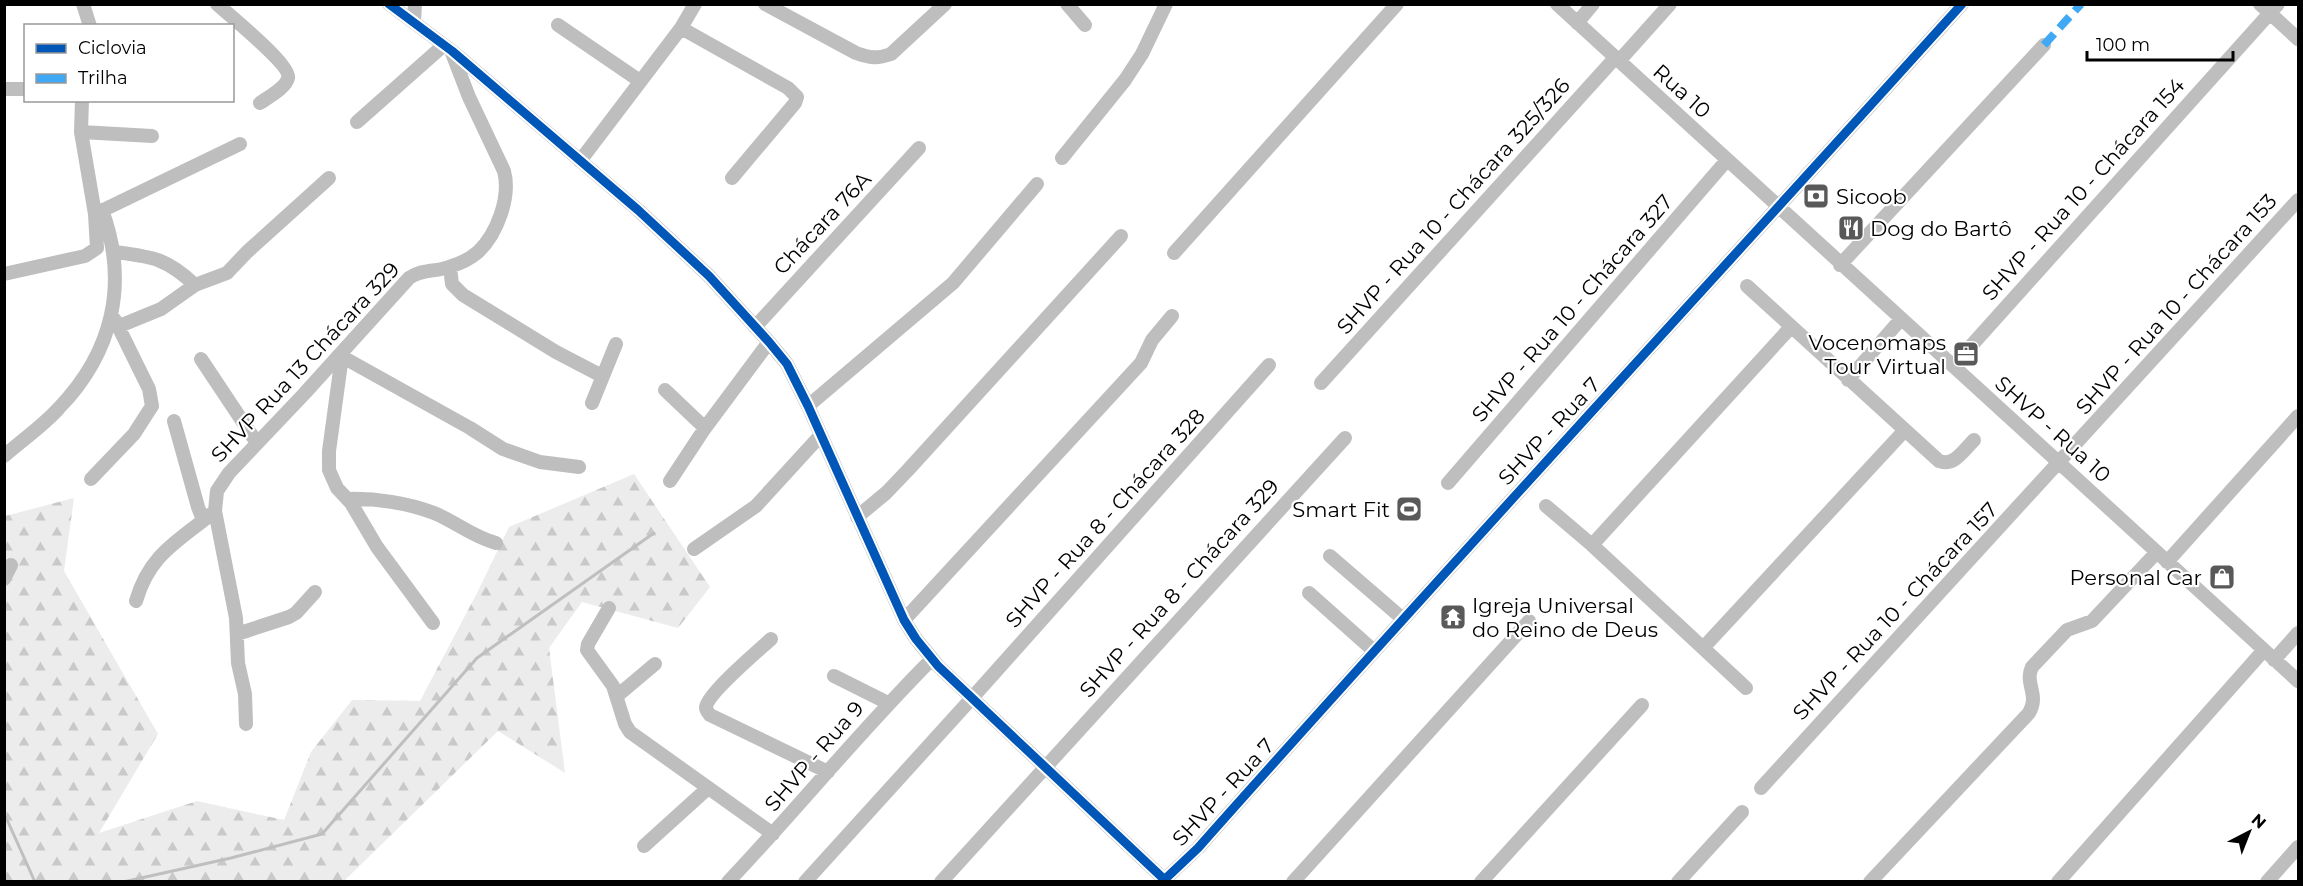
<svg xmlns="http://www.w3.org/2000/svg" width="2303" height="886" font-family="Montserrat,sans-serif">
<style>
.forest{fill:url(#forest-firs)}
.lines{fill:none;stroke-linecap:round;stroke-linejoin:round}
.stream{stroke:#bfbfbf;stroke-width:3}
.minor{stroke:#bebebe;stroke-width:14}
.quiet{stroke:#3fa9f5;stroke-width:8;stroke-dasharray:15 8;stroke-linecap:butt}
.cycleway-casing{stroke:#fff;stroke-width:13}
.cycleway{stroke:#0057b8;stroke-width:9}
.labels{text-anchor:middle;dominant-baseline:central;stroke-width:4.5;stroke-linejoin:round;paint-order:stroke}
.street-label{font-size:21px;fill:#000;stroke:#fff}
.poi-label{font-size:21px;fill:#000;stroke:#fff;text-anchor:start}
</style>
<defs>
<pattern id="forest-firs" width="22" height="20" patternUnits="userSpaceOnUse" patternTransform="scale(1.5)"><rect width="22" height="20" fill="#ececec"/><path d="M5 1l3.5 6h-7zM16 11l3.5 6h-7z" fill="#c9c9c9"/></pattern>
</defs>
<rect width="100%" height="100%" fill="#fff"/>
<!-- forest -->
<path class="forest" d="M634,474L710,587L678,628L582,602L549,648L565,773L498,731L344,881L5,882V516L74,498L64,571L158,734L99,833L197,801L284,820L311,752L352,700L420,701L477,593L509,527Z"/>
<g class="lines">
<!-- stream -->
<path class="stream" d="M4,813L35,882
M123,882L231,858L322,834L477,658L654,533"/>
<!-- minor -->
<path class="minor" d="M83,4L90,26
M217,4C229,15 291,65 288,78C286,88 268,97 260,103
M389,4L452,51L638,210L709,276L769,342L787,364L808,406L904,620L916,639L938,666L1167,882
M765,4L856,53C870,58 877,59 891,54L945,4
M1067,4L1085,25
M1557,4L2298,681
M2260,4L2298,39
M414,22L415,4
M1577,23L1593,4
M558,25L640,81
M681,28L788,88L797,97L795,103L732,178
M1619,61L1670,4
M4,89H26
M357,122L444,45
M81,132L152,136
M1062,158L1125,80L1142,54L1166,4
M580,161L681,28L695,4
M95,214L240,144
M115,252C153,257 166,258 195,285
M1174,253L1397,4
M1840,265L2044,45
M450,267L452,284L463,295L556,352L602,376
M4,274L85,256L97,248L95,214L81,132L82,100
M1747,286L1939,461C1954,467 1964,450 1974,440
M117,327L161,309L195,285L227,273L247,252L329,178
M755,327L919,148
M1791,327L1592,545L1703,648L1905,430
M339,355L470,428L503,449L540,462L579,467
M342,356L329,451V470L337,488L351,503L377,547L433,623
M201,359L257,443
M1953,366L2278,4
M1848,380L1901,319
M1321,383L1615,58
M665,390L705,428
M592,403L616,344
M808,406L953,283L1037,184
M174,421L198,507L203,520
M4,456C22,440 43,426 59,408C113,352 129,283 102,210
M91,479L134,434L152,406L149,389L115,320
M670,481L705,428L769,342
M1448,483L1727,160
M347,499C375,498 408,503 434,513C456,522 473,537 496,543
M1546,506L1592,545
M857,517L886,493L908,470L1121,236
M694,549L756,506L820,436
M1330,556L1403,619
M2167,562L2298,416
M4,579L11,565
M1309,593L1374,651
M136,601C150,553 179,541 215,511
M609,608L588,644L587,650L613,686L625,724L630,732L773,834
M904,620L1141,363L1152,340L1172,316
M237,634L289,617L296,613L315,592
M771,639C759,650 708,693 706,707C706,711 708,712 710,715L828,772
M1703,648L1746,688
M2274,660L2298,633
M834,676L888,703
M617,696L655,664
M246,724L245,694L238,663L236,618L215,511L217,491L229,473L304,394L409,278C422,269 435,272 449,267C459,264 470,259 478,252C497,234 511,197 504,171L469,97L452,53
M1761,788L2298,200
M644,846L707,789
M728,882C797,809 861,730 932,659
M805,882L972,698L1269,365
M941,882L1345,438
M1162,882L1198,848C1450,564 1708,286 1962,4
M1293,882L1529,621
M1481,882L1642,705
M1678,882L1742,812
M1870,882L2029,713C2040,695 2024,683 2032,667L2067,630L2092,621L2157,552
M2058,882L2264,650
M2267,882L2298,847"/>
<!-- quiet -->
<path class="quiet" d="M2044,45L2081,4"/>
<defs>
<path id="cycleway" d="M389,4L452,51L638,210L709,276L769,342L787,364L808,406L904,620L916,639L938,666L1167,882
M1162,882L1198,848C1450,564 1708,286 1962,4"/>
</defs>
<!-- cycleway casing -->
<use href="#cycleway" class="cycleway-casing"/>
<!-- cycleway -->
<use href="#cycleway" class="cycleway"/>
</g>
<!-- icons -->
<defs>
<symbol id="bank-square" viewBox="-11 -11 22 22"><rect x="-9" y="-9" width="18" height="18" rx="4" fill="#595959" stroke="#fff"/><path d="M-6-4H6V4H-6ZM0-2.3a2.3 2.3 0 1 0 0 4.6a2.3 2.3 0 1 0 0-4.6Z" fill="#fff"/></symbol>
<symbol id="restaurant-square" viewBox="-11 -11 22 22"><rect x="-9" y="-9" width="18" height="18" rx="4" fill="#595959" stroke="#fff"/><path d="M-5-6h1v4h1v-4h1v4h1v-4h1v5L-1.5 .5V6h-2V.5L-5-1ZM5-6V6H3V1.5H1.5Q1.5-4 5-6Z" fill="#fff"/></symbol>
<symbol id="office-square" viewBox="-11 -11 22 22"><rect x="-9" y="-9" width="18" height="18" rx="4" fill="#595959" stroke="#fff"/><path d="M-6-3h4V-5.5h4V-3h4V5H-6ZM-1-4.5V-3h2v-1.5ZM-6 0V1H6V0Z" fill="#fff"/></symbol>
<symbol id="stadium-square" viewBox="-11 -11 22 22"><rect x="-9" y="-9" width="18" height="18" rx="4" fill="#595959" stroke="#fff"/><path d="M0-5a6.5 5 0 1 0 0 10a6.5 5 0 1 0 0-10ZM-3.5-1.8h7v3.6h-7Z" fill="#fff"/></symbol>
<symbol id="shop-square" viewBox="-11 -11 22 22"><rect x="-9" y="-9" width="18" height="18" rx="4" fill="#595959" stroke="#fff"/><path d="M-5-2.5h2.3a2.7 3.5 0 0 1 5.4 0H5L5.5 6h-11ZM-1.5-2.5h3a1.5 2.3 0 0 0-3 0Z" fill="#fff"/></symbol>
<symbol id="temple-square" viewBox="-11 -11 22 22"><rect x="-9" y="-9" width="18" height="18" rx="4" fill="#595959" stroke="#fff"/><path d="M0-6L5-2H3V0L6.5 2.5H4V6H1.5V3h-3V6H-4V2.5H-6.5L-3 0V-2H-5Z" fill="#fff"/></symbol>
</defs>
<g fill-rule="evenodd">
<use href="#bank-square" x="1801" y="181" width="30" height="30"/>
<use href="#restaurant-square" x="1836" y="213" width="30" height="30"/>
<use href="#office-square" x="1951" y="339" width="30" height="30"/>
<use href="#stadium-square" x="1394" y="494" width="30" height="30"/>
<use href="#shop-square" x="2207" y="562" width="30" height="30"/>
<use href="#temple-square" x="1438" y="602" width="30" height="30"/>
</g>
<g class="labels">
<!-- street labels -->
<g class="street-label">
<text transform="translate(1682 91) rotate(42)">Rua 10</text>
<text transform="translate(2083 189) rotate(-48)">SHVP - Rua 10 - Chácara 154</text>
<text transform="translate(1453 206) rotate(-48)">SHVP - Rua 10 - Chácara 325/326</text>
<text transform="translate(822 223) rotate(-47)">Chácara 76A</text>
<text transform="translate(2176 304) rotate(-48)">SHVP - Rua 10 - Chácara 153</text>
<text transform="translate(1572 308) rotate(-49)">SHVP - Rua 10 - Chácara 327</text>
<text transform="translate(305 362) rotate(-47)">SHVP Rua 13 Chácara 329</text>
<text transform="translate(2053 429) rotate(42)">SHVP - Rua 10</text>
<text transform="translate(1549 431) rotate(-47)">SHVP - Rua 7</text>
<text transform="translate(1105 518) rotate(-48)">SHVP - Rua 8 - Chácara 328</text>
<text transform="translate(1179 588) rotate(-48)">SHVP - Rua 8 - Chácara 329</text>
<text transform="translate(1895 611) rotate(-47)">SHVP - Rua 10 - Chácara 157</text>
<text transform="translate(814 756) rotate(-49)">SHVP - Rua 9</text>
<text transform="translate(1223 792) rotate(-47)">SHVP - Rua 7</text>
</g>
<!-- poi labels -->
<g class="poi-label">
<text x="1836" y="196">Sicoob</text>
<text x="1870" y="228">Dog do Bartô</text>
<text x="1946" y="342" text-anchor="end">Vocenomaps<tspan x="1946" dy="24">Tour Virtual</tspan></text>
<text x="1390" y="509" text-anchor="end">Smart Fit</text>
<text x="2202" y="577" text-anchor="end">Personal Car</text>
<text x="1472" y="605">Igreja Universal<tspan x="1472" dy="24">do Reino de Deus</tspan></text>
</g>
</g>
<!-- border -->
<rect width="2303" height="886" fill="none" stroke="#000000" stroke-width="12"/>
<!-- legend -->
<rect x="24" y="24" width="210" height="78" fill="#ffffff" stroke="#999999" stroke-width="1.5"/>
<rect x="36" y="44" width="30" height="9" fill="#0057b8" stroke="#999999" stroke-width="1.5"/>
<text x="78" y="54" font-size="18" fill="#000000">Ciclovia</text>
<rect x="36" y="74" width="30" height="9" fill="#3fa9f5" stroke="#999999" stroke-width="1.5"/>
<text x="78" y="84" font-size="18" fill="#000000">Trilha</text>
<!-- north arrow -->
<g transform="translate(2249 832) rotate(42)" stroke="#ffffff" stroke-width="4.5" paint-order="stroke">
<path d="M0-4.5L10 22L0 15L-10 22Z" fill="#000000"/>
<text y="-9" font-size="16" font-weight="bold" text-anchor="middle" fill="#000000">N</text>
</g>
<!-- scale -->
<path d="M2087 51v9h146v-9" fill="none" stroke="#000000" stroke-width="3"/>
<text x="2096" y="51" font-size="18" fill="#000000" stroke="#ffffff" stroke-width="4.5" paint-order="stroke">100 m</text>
</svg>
